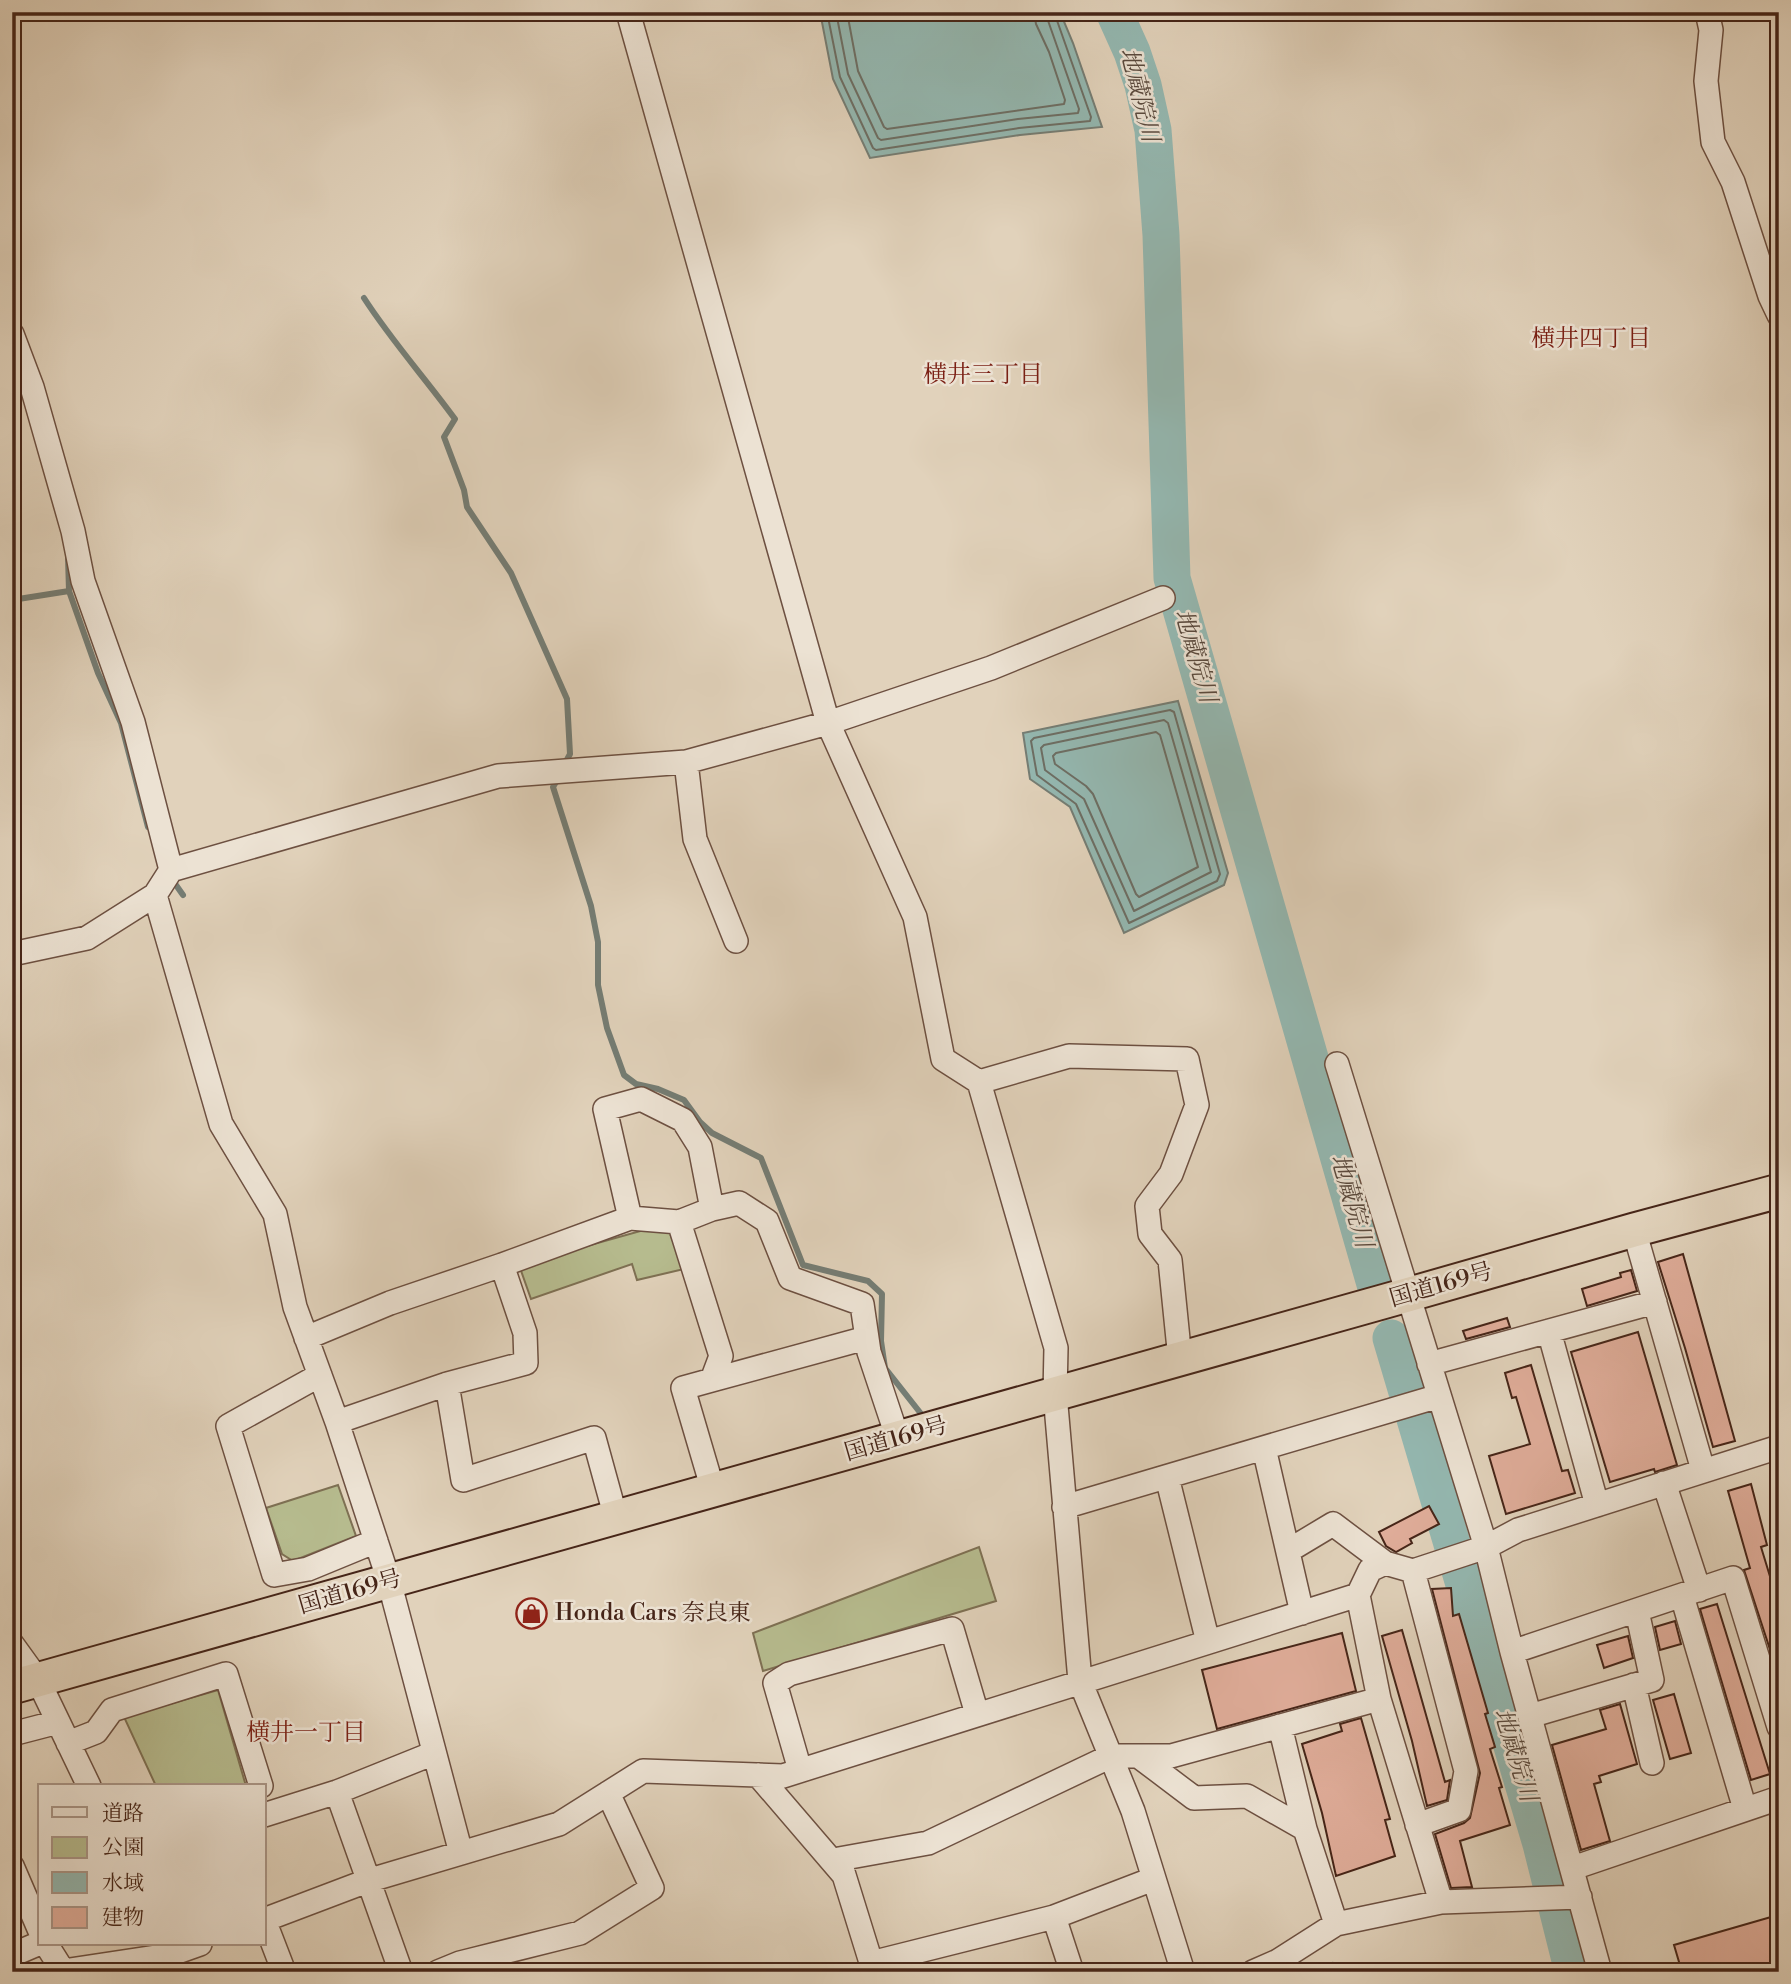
<svg xmlns="http://www.w3.org/2000/svg" width="1791" height="1984" font-family="'Libre Bodoni','Noto Serif JP',serif">
<style>
.green{fill:#b6bb8e;stroke:#7e7053;stroke-width:2}
.water{fill:#94b8b1;stroke:#757d74;stroke-width:2}
.lines{fill:none;stroke-linecap:round;stroke-linejoin:round}
.shore{stroke:#6d6e64;stroke-width:2}
.stream{stroke:#757d74;stroke-width:6}
.river{stroke:#94b8b1;stroke-width:37}
.building{fill:#e0ad9a;stroke:#462518;stroke-width:2}
.minor-casing{stroke:#6d5041;stroke-width:26}
.highway-casing{stroke:#462518;stroke-width:37}
.minor{stroke:#ece2d3;stroke-width:23}
.highway{stroke:#e1d2bb;stroke-width:33}
.labels{text-anchor:middle;dominant-baseline:central;stroke-width:5;stroke-linejoin:round;paint-order:stroke}
.street-label{font-size:23px;fill:#462518;stroke:#ece2d3}
.poi-label{font-size:23px;fill:#462518;stroke:#ece2d3;text-anchor:start}
.water-label{font-size:24px;font-style:italic;fill:#5a4a3e;stroke:#ece2d3}
.neighbourhood-label{font-size:24px;fill:#7a1f14;stroke:#ece2d3}
</style>
<rect width="100%" height="100%" fill="#e1d2bb"/>
<filter id="stains"><feTurbulence type="fractalNoise" baseFrequency=".00286" numOctaves="4"/><feColorMatrix values="0 0 0 0 .2 0 0 0 0 .09 0 0 0 0 .02 0 0 0 .5 -.17"/></filter>
<radialGradient id="worn" r=".72"><stop offset=".6" stop-color="#630" stop-opacity="0"/><stop offset="1" stop-color="#630" stop-opacity=".3"/></radialGradient>
<!-- green -->
<path class="green" d="M651,1228L669,1231L684,1269L637,1280L632,1264L531,1299L519,1265Z
M338,1485L356,1536L293,1561L282,1554L266,1508Z
M979,1547L996,1601L763,1671L753,1633Z
M218,1690L246,1786H156L124,1717Z"/>
<!-- water -->
<path class="water" d="M820,12H1060L1073,43L1102,127L1020,135L870,158L833,79Z
M1178,701L1228,873L1224,885L1124,933L1070,807L1030,779L1023,733Z"/>
<g class="lines">
<!-- shore -->
<path class="shore" d="M827,12L840,77L873,148L876,150L1019,128L1090,121L1091,117L1054,12
M836,12L848,74L878,138L881,140L1018,119L1078,113L1079,109L1045,12
M847,12L858,71L884,127L887,129L1064,104L1065,100L1049,52L1036,24L1034,12
M1170,710L1174,712L1220,874L1217,881L1129,923L1076,804L1037,775L1031,741L1034,738Z
M1164,720L1168,723L1211,872L1134,911L1084,799L1045,770L1041,748L1044,745Z
M1156,732L1160,735L1198,867L1139,897L1136,894L1093,794L1086,786L1055,764L1053,756L1056,753Z"/>
<!-- stream -->
<path class="stream" d="M364,298C391,340 425,378 455,419L444,437L464,490L467,507L511,573L567,699L570,754L563,767
M68,557L69,591L98,673L121,723L148,827
M12,600L69,591
M559,777L553,787L591,906L598,942V985L607,1028L624,1075L636,1084L658,1089L684,1100L700,1122L712,1133L761,1158L803,1265L868,1281L882,1294L881,1341L885,1368L922,1415
M171,878L183,895
M1329,1972L1333,1965"/>
<!-- river -->
<path class="river" d="M1114,12L1132,52L1143,85L1153,130L1161,235L1172,578L1375,1284
M1391,1338L1541,1844L1573,1972"/>
</g>
<!-- building -->
<path class="building" d="M1683,1254L1735,1441L1713,1447L1685,1348L1658,1262Z
M1631,1270L1637,1291L1587,1306L1582,1289L1621,1277L1620,1273Z
M1507,1318L1510,1327L1466,1339L1463,1331Z
M1638,1332L1677,1465L1655,1472L1654,1469L1610,1482L1571,1352Z
M1531,1365L1562,1471L1568,1470L1575,1493L1506,1514L1489,1456L1530,1444L1516,1397L1512,1398L1505,1373Z
M1751,1484L1767,1545L1761,1547L1779,1606V1677L1744,1570L1750,1568L1728,1491Z
M1429,1506L1439,1524L1410,1539L1412,1543L1396,1552L1386,1546L1379,1532Z
M1451,1588L1453,1616L1459,1614L1488,1713L1485,1714L1495,1747L1490,1749L1502,1787L1499,1788L1510,1825L1460,1841L1472,1887L1451,1888L1435,1834L1464,1823L1470,1818L1480,1773L1432,1589Z
M1717,1604L1770,1774L1751,1780L1700,1609Z
M1675,1621L1681,1644L1660,1650L1655,1627Z
M1402,1630L1445,1782L1450,1780L1447,1800L1427,1806L1412,1741L1382,1636Z
M1342,1633L1356,1691L1217,1729L1202,1670Z
M1628,1636L1633,1658L1604,1668L1597,1645Z
M1674,1694L1691,1753L1670,1759L1653,1700Z
M1620,1704L1637,1764L1599,1776L1601,1782L1594,1784L1610,1841L1581,1850L1552,1745L1606,1729L1600,1710Z
M1361,1718L1390,1819L1385,1820L1395,1856L1336,1876L1322,1813L1302,1744L1342,1731L1340,1724Z
M1771,1917L1775,1929L1779,1928V1972H1682L1674,1945Z"/>
<g class="lines">
<defs>
<path id="minor" d="M628,12L828,723L915,917L943,1059L979,1082L1056,1348L1055,1394L1080,1681L1133,1811L1183,1972
M1707,12L1711,30L1706,81L1713,142L1733,182L1770,296L1779,315
M12,334L32,387L73,531L83,581L133,722L171,870
M686,762L695,839L736,941
M155,895L221,1124L275,1214L295,1307L337,1422L389,1581L461,1853
M12,954L87,938L155,895L171,870L498,776L686,762L828,723L991,668L1163,598
M1337,1064L1486,1547L1512,1652L1600,1972
M979,1082L1069,1056L1187,1059L1197,1105L1171,1174L1147,1206L1150,1234L1170,1260L1180,1359
M630,1218L605,1109L641,1099L683,1120L700,1147L712,1209
M679,1222L721,1356L712,1380L683,1388L713,1490
M1634,1230L1703,1470
M1549,1331L1597,1505
M306,1338L390,1303L502,1265
M1429,1364L1655,1302
M320,1375L228,1426L274,1575L308,1569L376,1541
M712,1380L866,1338
M447,1384L463,1480L594,1438L616,1518
M337,1422L447,1384L526,1363L525,1333L502,1265L630,1218L679,1222L712,1209L739,1203L767,1221L790,1278L862,1304L869,1352L898,1439
M1264,1448L1302,1613
M1167,1477L1208,1642
M1664,1483L1699,1590
M1064,1507L1439,1396
M1288,1551L1333,1524L1385,1563
M1413,1571L1466,1771L1459,1810L1417,1825
M1358,1595L1379,1699L1441,1902
M1682,1596L1745,1809
M12,1644L38,1680L89,1786
M1512,1652L1733,1578L1779,1727
M1634,1685L1652,1763
M1530,1716L1652,1680L1637,1611
M1280,1726L1305,1829
M12,1734L58,1722
M68,1743L96,1732L112,1710L226,1674L261,1786
M1141,1758L1194,1798L1247,1796L1305,1829L1336,1924
M800,1770L775,1683L789,1674L952,1629L977,1714
M758,1775L843,1874
M337,1792L401,1972
M264,1815L337,1792L434,1753
M12,1866L40,1931
M1573,1868L1779,1798
M1054,1917L1072,1972
M264,1920L367,1881L559,1824L643,1771L783,1776L1358,1595L1370,1570L1385,1563L1413,1571L1486,1547L1518,1530L1779,1447
M264,1920L284,1972
M46,1944L63,1971L169,1955L200,1944
M12,1955L40,1943
M871,1963L1054,1917L1153,1879
M438,1972L460,1963L580,1933L652,1888L608,1793
M874,1972L839,1859L928,1843L1111,1756H1171L1379,1699
M1253,1972L1278,1961L1336,1924L1441,1902L1580,1897"/>
<path id="highway" d="M12,1687L1407,1295L1634,1230L1779,1191"/>
</defs>
<!-- minor casing -->
<use href="#minor" class="minor-casing"/>
<!-- highway casing -->
<use href="#highway" class="highway-casing"/>
<!-- minor -->
<use href="#minor" class="minor"/>
<!-- highway -->
<use href="#highway" class="highway"/>
</g>
<!-- icons -->
<defs>
<symbol id="shop-ring" viewBox="-11 -11 22 22"><circle r="9.5" fill="#ece2d3" stroke="#8f2418" stroke-width="1.5"/><path d="M-5-2.5h2.3a2.7 3.5 0 0 1 5.4 0H5L5.5 6h-11ZM-1.5-2.5h3a1.5 2.3 0 0 0-3 0Z" fill="#8f2418"/></symbol>
</defs>
<g fill-rule="evenodd">
<use href="#shop-ring" x="514" y="1596" width="35" height="35"/>
</g>
<g class="labels">
<!-- street labels -->
<g class="street-label">
<text transform="translate(1441 1285) rotate(-16)">国道169号</text>
<text transform="translate(896 1439) rotate(-16)">国道169号</text>
<text transform="translate(350 1592) rotate(-16)">国道169号</text>
</g>
<!-- poi labels -->
<g class="poi-label">
<text x="555" y="1613">Honda Cars 奈良東</text>
</g>
<!-- water labels -->
<g class="water-label">
<text transform="translate(1139 95) rotate(76)">地蔵院川</text>
<text transform="translate(1195 656) rotate(74)">地蔵院川</text>
<text transform="translate(1351 1201) rotate(74)">地蔵院川</text>
<text transform="translate(1515 1755) rotate(73)">地蔵院川</text>
</g>
<!-- neighbourhood labels -->
<g class="neighbourhood-label">
<text x="1591" y="339">横井四丁目</text>
<text x="983" y="375">横井三丁目</text>
<text x="306" y="1733">横井一丁目</text>
</g>
</g>
<!-- margin -->
<rect width="1791" height="1984" fill="none" stroke="#e1d2bb" stroke-width="42"/>
<rect x="14" y="14" width="1763" height="1956" fill="none" stroke="#462518" stroke-width="3.5"/>
<rect x="21" y="21" width="1749" height="1942" fill="none" stroke="#462518" stroke-width="2"/>
<!-- legend -->
<rect x="38" y="1784" width="228" height="161" fill="#ece2d3" stroke="#aa9688" stroke-width="2"/>
<rect x="52" y="1807" width="35" height="10" fill="#ece2d3" stroke="#aa9688" stroke-width="2"/>
<text x="102" y="1820" font-size="21" fill="#462518">道路</text>
<rect x="52" y="1837" width="35" height="21" fill="#b6bb8e" stroke="#aa9688" stroke-width="2"/>
<text x="102" y="1854" font-size="21" fill="#462518">公園</text>
<rect x="52" y="1872" width="35" height="21" fill="#94b8b1" stroke="#aa9688" stroke-width="2"/>
<text x="102" y="1890" font-size="21" fill="#462518">水域</text>
<rect x="52" y="1907" width="35" height="21" fill="#e0ad9a" stroke="#aa9688" stroke-width="2"/>
<text x="102" y="1924" font-size="21" fill="#462518">建物</text>
<rect width="100%" height="100%" filter="url(#stains)"/>
<rect width="100%" height="100%" fill="url(#worn)"/>
</svg>
